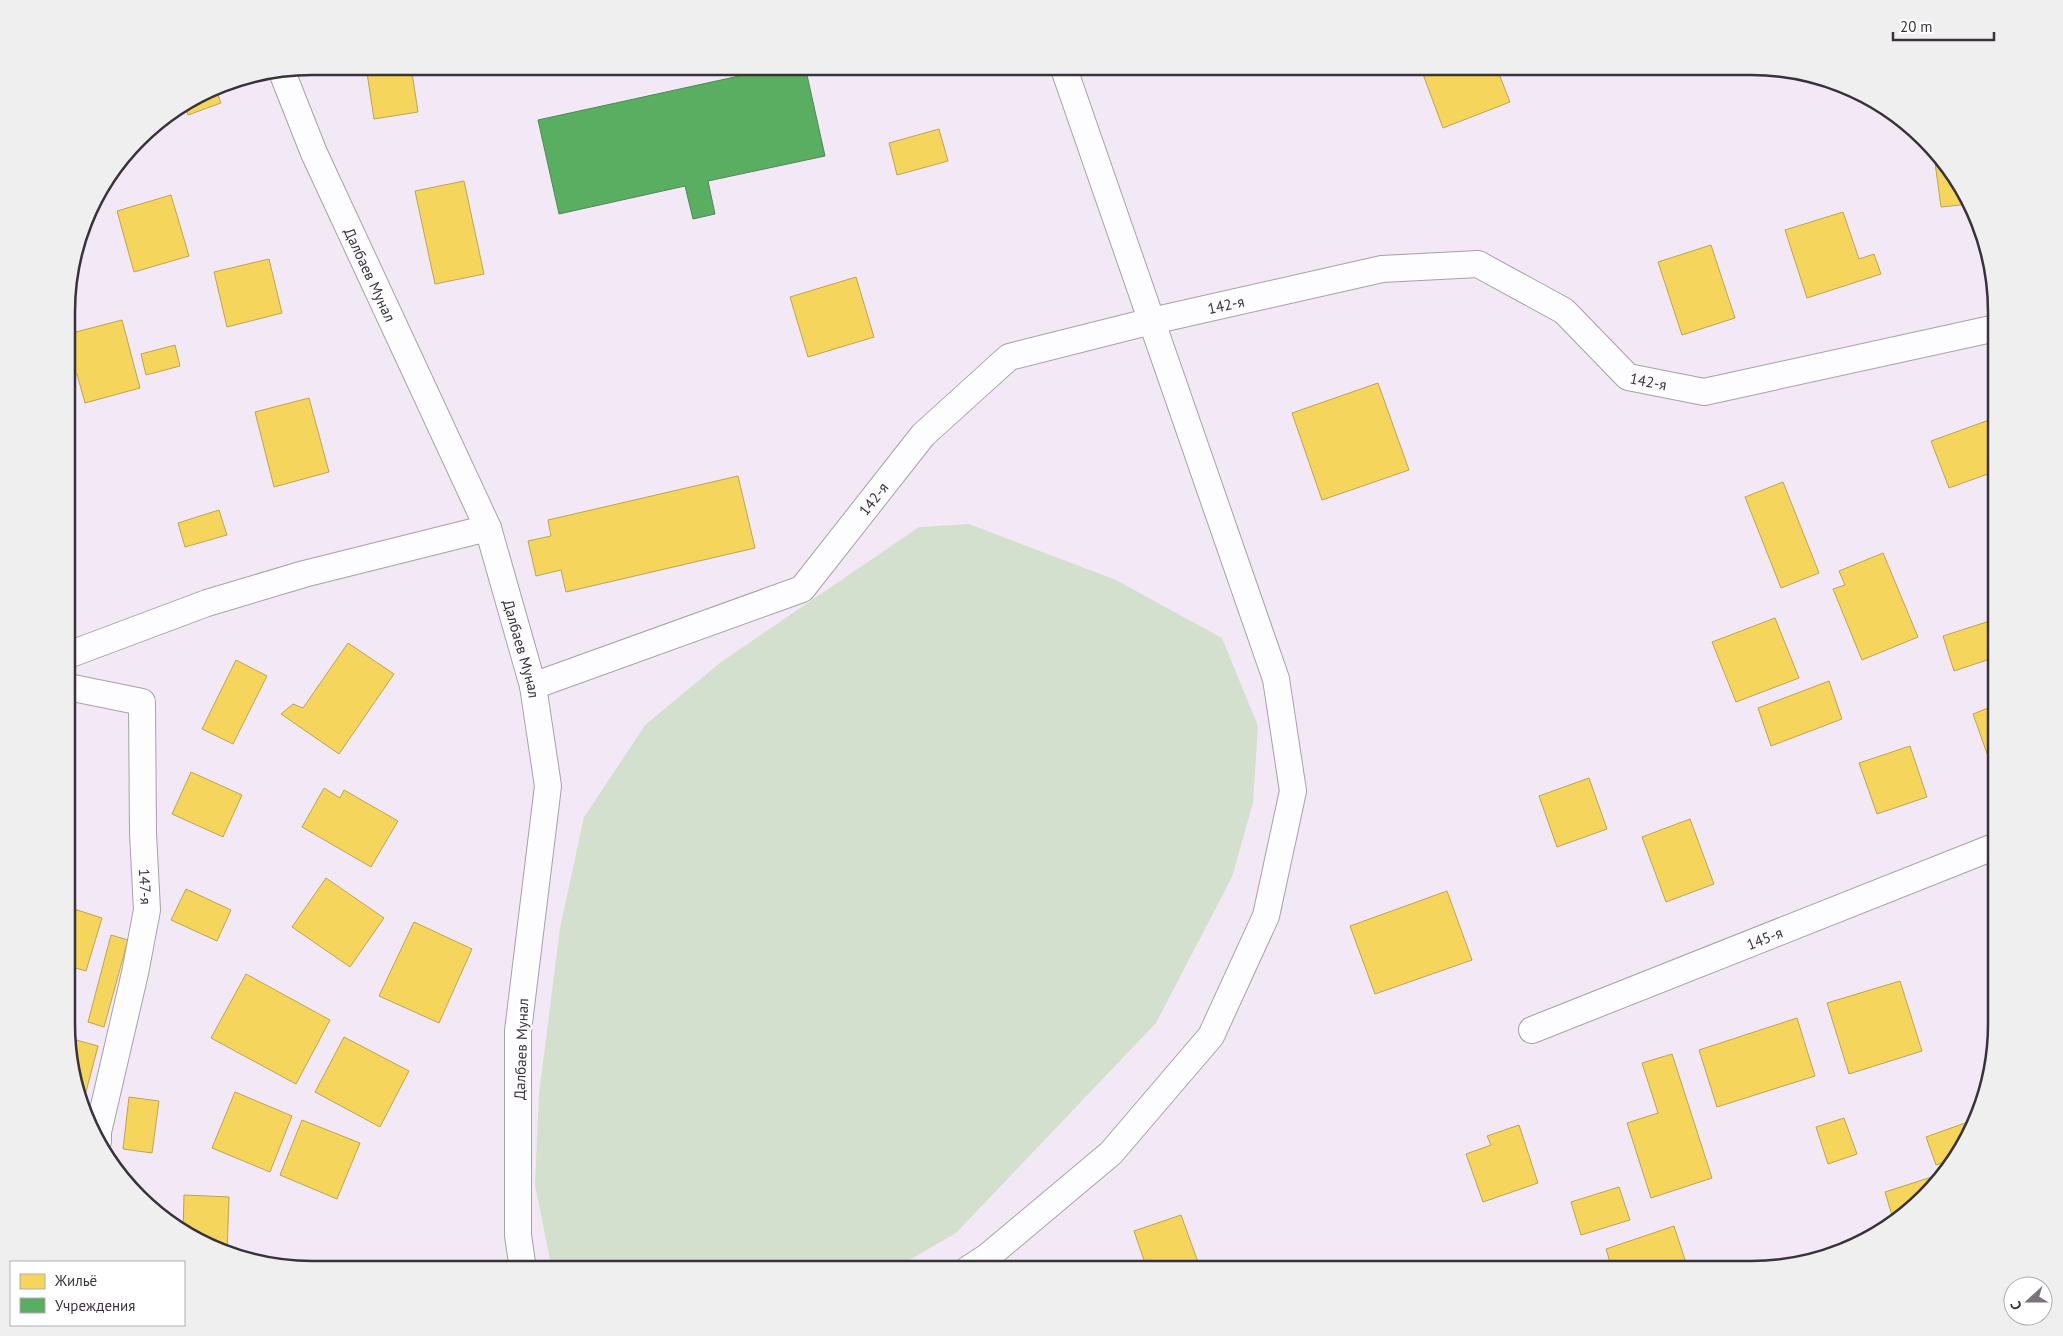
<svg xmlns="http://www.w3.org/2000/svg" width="2063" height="1336" font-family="'PT Sans',sans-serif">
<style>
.green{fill:#d4e0ce}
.homes{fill:#f6d55c;stroke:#bda452}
.public{fill:#5aae61;stroke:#508956}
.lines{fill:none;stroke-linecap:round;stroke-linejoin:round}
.minor-casing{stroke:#a7a0a9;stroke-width:28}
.minor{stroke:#fdfcfe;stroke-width:26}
.labels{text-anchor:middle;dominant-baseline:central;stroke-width:5;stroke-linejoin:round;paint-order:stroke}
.street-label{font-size:15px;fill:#39323b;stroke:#fff}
.rim{fill:none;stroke:#39323b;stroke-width:2.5}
</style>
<rect width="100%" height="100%" fill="#f3e9f6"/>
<!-- green -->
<path class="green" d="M969,524L1116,580L1222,638L1258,726L1253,803L1232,877L1156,1023L956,1233L892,1270H552L535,1185L539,1094L560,928L584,817L645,725L721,662L919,527Z"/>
<!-- homes -->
<path class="homes" d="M366,66H411L418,112L374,119Z
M1420,66H1496L1510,102L1443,128Z
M215,87L221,103L188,115L185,106Z
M156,123L158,130L145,134L150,127Z
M939,129L948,161L897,175L889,143Z
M1933,148L1964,189L1970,204L1941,207Z
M464,181L484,274L435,284L415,191Z
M171,195L189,256L134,272L117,211Z
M1843,212L1859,259L1874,254L1881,274L1807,298L1785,230Z
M1711,245L1735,318L1682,335L1658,262Z
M269,259L282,313L227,327L214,272Z
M856,277L874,337L808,357L790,297Z
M122,320L140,388L85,403L77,374L68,376V334Z
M175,345L180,366L146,375L141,354Z
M1378,383L1409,470L1322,500L1292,413Z
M309,398L329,472L274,487L255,412Z
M1989,420L1996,440V471L1949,488L1931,441Z
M738,476L755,548L566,592L561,570L536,576L528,541L551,536L548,520Z
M1783,482L1819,573L1781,588L1745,497Z
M219,510L227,535L185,547L178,523Z
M1883,553L1918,637L1862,660L1833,589L1845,585L1839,571Z
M1775,618L1799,678L1736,702L1712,642Z
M1996,619V657L1954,671L1943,636Z
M348,643L394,674L339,754L281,714L293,704L303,708Z
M236,660L267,676L233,744L202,729Z
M1829,681L1842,719L1771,746L1758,708Z
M1996,705V775L1995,776L1973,714Z
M1910,746L1927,797L1877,814L1859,763Z
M191,772L242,795L223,837L172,814Z
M1589,778L1607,829L1557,847L1539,796Z
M324,788L340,798L344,790L398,821L371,867L302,827Z
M1690,819L1714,884L1666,902L1642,837Z
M326,878L384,918L350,967L292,927Z
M186,889L231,910L217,941L171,920Z
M1447,891L1472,960L1375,994L1350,926Z
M68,907L102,918L86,971L68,966Z
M414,922L472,949L439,1023L379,996Z
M111,935L128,940L104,1027L88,1022Z
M246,974L330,1020L296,1084L211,1038Z
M1900,981L1922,1051L1849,1074L1827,1003Z
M1797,1018L1815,1076L1717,1107L1699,1050Z
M344,1037L409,1071L380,1127L315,1092Z
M69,1038L98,1046L86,1092L76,1090L68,1056Z
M1672,1054L1712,1178L1651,1198L1627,1123L1658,1113L1642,1063Z
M235,1092L292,1116L270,1172L212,1148Z
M129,1097L159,1101L152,1153L123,1149Z
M1844,1118L1857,1154L1828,1164L1816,1127Z
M1976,1119L1956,1158L1936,1165L1926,1137Z
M302,1120L360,1143L337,1199L280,1175Z
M1519,1125L1538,1183L1483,1202L1466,1154L1491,1145L1487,1136Z
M1944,1173L1913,1209L1894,1222L1885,1192Z
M1619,1187L1630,1220L1581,1235L1571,1202Z
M184,1195L229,1197L227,1254L183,1232Z
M1181,1215L1198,1262L1176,1269H1147L1134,1231Z
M1674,1226L1688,1269H1612L1606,1249Z
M1874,1235V1237L1815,1261L1800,1264L1798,1258Z"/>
<!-- public -->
<path class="public" d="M785,66H805L825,156L708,181L715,214L693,219L685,186L559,214L538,120Z"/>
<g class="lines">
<defs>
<g id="minor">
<path id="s1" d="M282,72L314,153L488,528L533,686L548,786L518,1031V1235L523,1270"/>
<path d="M68,655L207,603L304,574L488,528"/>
<path id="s2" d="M533,686L802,589L923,435L1009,357L1152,321L1382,269L1478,264L1564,311L1628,377L1704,392L1996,328"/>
<path id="s3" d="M68,687L142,702L143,833L147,910L135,973L98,1132V1141"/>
<path id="s4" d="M1532,1030L1996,846"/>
<path d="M967,1270L987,1257L1111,1153L1211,1036L1266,916L1293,791L1276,679L1063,66"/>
</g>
</defs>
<!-- minor casing -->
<use href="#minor" class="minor-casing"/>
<!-- minor -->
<use href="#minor" class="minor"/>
</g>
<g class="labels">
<!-- street labels -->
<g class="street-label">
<text stroke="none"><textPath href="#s1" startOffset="221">Далбаев Мунал</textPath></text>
<text stroke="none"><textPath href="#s2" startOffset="821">142-я</textPath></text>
<text stroke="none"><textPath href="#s2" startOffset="1288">142-я</textPath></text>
<text stroke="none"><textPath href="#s2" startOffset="401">142-я</textPath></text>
<text stroke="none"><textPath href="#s1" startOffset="626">Далбаев Мунал</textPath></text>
<text stroke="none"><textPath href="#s3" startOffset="260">147-я</textPath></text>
<text stroke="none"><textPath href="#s4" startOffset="250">145-я</textPath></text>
<text transform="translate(521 1049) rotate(-88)">Далбаев Мунал</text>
</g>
</g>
<!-- crop -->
<path d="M0 0H2063V1336H0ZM312 75H1751A237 237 0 0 1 1988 312V1024A237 237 0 0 1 1751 1261H312A237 237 0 0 1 75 1024V312A237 237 0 0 1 312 75Z" fill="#efefef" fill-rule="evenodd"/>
<path class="rim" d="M312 75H1751A237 237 0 0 1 1988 312V1024A237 237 0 0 1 1751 1261H312A237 237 0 0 1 75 1024V312A237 237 0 0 1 312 75Z"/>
<!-- legend -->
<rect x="10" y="1261" width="175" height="65" fill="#ffffff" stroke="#b0adb1"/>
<rect x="20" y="1274" width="25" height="15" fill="#f6d55c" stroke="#b0adb1"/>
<text x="55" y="1286" font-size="15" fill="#39323b">Жильё</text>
<rect x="20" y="1298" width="25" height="15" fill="#5aae61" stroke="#b0adb1"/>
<text x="55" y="1311" font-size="15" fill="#39323b">Учреждения</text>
<!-- north arrow -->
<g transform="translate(2028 1301) rotate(249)"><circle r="24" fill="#ffffff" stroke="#b0adb1"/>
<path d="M0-4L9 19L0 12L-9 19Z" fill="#7a727c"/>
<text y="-8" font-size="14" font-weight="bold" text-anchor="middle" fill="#39323b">С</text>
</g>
<!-- scale -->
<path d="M1893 32v8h101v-8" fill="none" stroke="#39323b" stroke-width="2.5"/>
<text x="1900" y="32" font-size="15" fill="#39323b" stroke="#ffffff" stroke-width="4" paint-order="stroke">20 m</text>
</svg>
